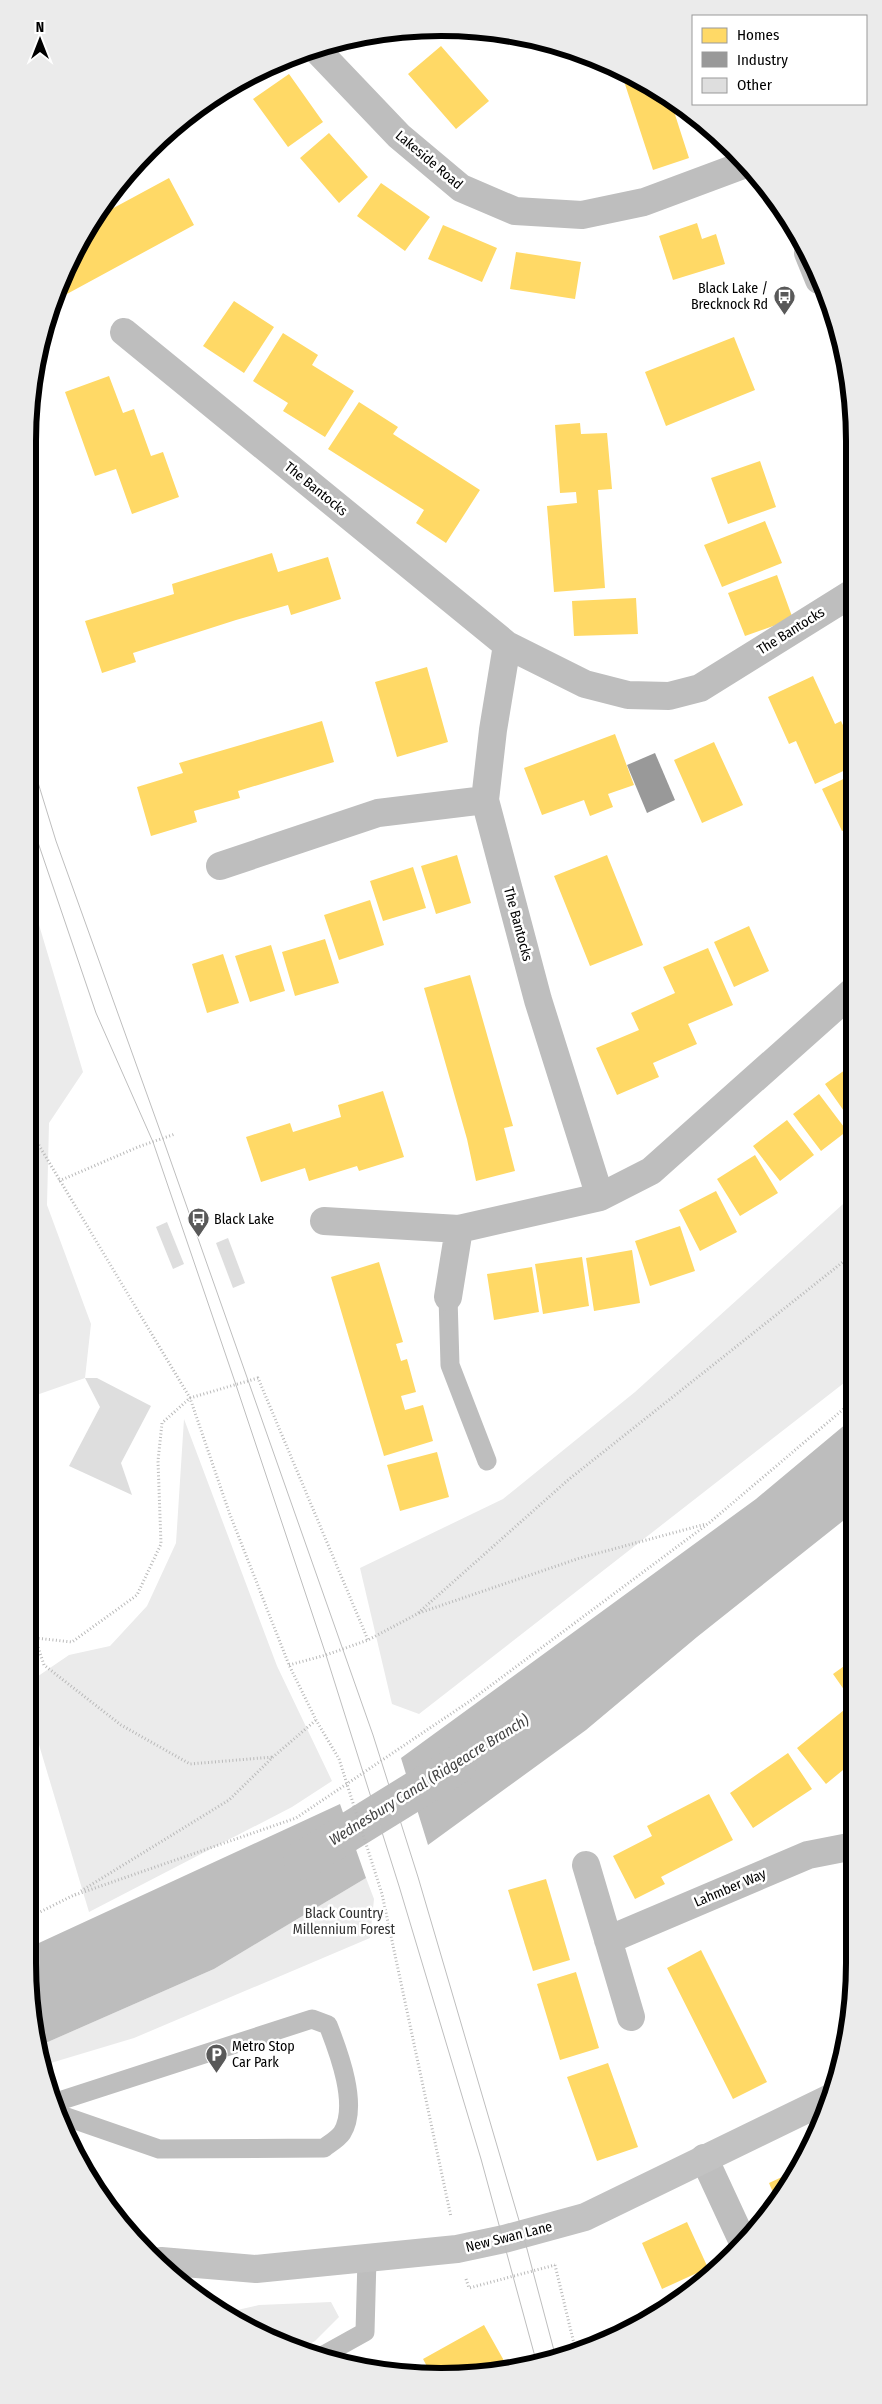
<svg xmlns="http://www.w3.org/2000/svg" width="882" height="2404" font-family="'Fira Sans Condensed',sans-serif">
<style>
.green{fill:#ebebeb}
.water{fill:#bdbdbd}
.homes{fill:#ffd966}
.industry{fill:#999}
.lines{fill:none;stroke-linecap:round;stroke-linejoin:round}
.canal{stroke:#bdbdbd;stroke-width:39}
.building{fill:#dedede}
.path{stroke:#b9b9b9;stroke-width:3;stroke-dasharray:1 2.5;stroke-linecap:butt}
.lane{stroke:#bebebe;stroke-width:19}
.street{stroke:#bebebe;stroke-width:28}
.secondary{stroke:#c2c2c2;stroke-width:28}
.primary{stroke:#bebebe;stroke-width:28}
.tram{stroke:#bebebe;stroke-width:1}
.labels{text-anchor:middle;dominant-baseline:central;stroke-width:5;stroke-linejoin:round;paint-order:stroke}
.street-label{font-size:14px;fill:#000;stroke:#fff}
.poi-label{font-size:14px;fill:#000;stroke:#fff;text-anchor:start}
.park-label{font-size:14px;fill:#313131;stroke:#fff}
.water-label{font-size:15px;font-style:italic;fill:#424242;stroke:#fff}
.rim{fill:none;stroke:#000;stroke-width:6}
</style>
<rect width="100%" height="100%" fill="#fff"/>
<!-- green -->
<path class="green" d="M28,888L83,1072L49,1123L47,1205L91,1324L85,1378L28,1398Z
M853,1195V1376L419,1714L392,1704L360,1568L503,1499L635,1392Z
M184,1419L277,1666L332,1781L292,1807L89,1912L28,1708V1683L69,1655L110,1646L147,1606L176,1543Z
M366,1878L374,1899L370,1938L134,2038L44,2065L41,2045L214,1969Z
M331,2302L339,2317L315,2341L299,2350L235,2321L224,2313L259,2305Z"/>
<!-- water -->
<path class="water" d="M853,1418V1513L697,1637L586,1730L428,1845L401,1758L756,1499Z
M340,1804L366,1878L214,1969L41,2045L28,1963V1948Z"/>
<!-- homes -->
<path class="homes" d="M413,30L380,41L378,33L387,31Z
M441,46L489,101L456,129L408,74Z
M276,64L277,65L243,84L241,80Z
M289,74L323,122L288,147L253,99Z
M622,75L669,96L689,158L653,170Z
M329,133L368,177L339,203L300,158Z
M169,178L194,225L54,301L70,258L95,218Z
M381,183L430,217L405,251L357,216Z
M697,223L702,239L716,234L725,264L673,280L659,236Z
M443,225L497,248L482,282L428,259Z
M516,252L581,262L575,299L510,289Z
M234,301L274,327L244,373L203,346Z
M283,333L318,355L312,365L354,391L325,437L283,411L288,403L253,381Z
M734,337L755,390L666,426L645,372Z
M109,376L123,413L134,409L151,456L163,452L179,497L132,514L116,469L95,476L65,392Z
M359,402L398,427L393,434L480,490L446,543L416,523L424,510L328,449Z
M580,423L581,434L607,433L612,489L598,490L605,588L554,592L547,506L577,503L576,492L560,493L555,425Z
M760,461L776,507L728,524L711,478Z
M765,521L782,563L722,587L704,545Z
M272,553L278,572L328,557L341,599L291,615L288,605L236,620L133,653L136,662L102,673L85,621L174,594L172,584Z
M777,575L793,619L745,636L728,593Z
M636,598L638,634L574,636L572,601Z
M427,667L448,742L397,757L375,682Z
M813,676L835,724L841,721L852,744V767L815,784L796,741L789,744L768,697Z
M322,721L334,762L238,791L240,798L194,811L197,822L151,836L137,787L183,773L179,763Z
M615,734L634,785L608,794L613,807L590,816L584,800L542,815L524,768Z
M714,742L743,805L702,823L674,760Z
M852,775V827L842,831L822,789Z
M457,855L471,903L436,914L421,866Z
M607,855L643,945L590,966L554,876Z
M413,867L426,908L383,921L370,881Z
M370,900L384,945L339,960L324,915Z
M749,926L769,971L734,987L714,942Z
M325,939L339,983L295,996L282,952Z
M271,945L285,991L250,1002L235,956Z
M708,948L733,1005L688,1024L697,1044L653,1063L659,1077L617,1095L596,1048L639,1030L631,1013L675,993L663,967Z
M223,954L239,1003L207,1013L192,964Z
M470,975L513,1126L504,1128L515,1171L476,1181L467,1139L424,988Z
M852,1065L853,1086V1124L825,1084Z
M383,1091L404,1157L359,1171L357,1166L309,1181L305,1168L261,1182L246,1137L290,1123L293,1132L341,1117L338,1105Z
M819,1094L847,1131L821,1151L793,1114Z
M787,1120L814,1155L780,1181L753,1146Z
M755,1155L778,1193L740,1216L717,1179Z
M716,1191L737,1232L700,1251L679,1210Z
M680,1226L695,1271L650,1286L635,1241Z
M632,1250L640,1303L594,1311L586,1258Z
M582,1257L589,1306L543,1314L535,1264Z
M379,1262L403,1342L396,1344L401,1361L407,1359L416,1392L401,1396L405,1410L423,1405L433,1441L384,1456L331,1277Z
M532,1267L539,1312L494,1320L487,1274Z
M437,1452L449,1497L400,1511L387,1465Z
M854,1659V1704L833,1674Z
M849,1706L854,1712V1761L826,1784L797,1748Z
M788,1753L812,1789L753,1828L730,1793Z
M709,1794L733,1840L661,1877L665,1884L635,1899L613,1856L652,1836L647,1826Z
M546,1879L570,1960L533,1971L508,1890Z
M701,1950L767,2082L733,2099L667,1968Z
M576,1972L599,2048L560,2060L537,1984Z
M608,2063L638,2147L597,2161L567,2077Z
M797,2170L777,2202L769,2183Z
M687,2222L708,2268L662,2289L642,2243Z
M484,2325L507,2366L502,2369L430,2372L423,2359Z"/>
<!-- industry -->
<path class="industry" d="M655,753L675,800L647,813L627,765Z"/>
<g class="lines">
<!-- canal -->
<path class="canal" d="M303,1860L457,1765"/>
</g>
<!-- building -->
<path class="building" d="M167,1222L184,1264L173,1269L156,1227Z
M228,1238L245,1283L233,1288L216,1243Z
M85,1378H97L151,1406L121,1463L132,1495L69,1466L100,1407Z"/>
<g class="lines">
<!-- path -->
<path class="path" d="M28,1127L190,1398L229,1512L289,1665L316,1720L339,1759L382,1894L451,2217
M59,1181L138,1147L175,1134
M419,1613L580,1558L706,1524
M28,1635L35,1638L44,1665L121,1725L190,1764L273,1757
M35,1638L72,1642L137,1595L161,1544L158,1461L162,1423L190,1398L258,1378L368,1640
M289,1665L326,1655L368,1640L417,1614L568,1480L853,1254
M81,1891L229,1800L273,1757L316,1720
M75,1895L296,1818L470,1701L709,1523L853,1401
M28,1918L76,1894
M555,2265L576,2352
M466,2279L469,2288L555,2265"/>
<!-- lane -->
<path class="lane" d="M448,1297L450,1365L487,1461
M53,2103L312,2019L328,2025C339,2053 359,2106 342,2133C338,2139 329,2144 324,2148L159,2149L58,2114
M320,2357L365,2332L367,2259"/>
<!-- street -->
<path class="street" d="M315,48L399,136L461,188L515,211L582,215L644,202L746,164
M124,332L507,645L585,684L628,695L669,696L700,688L851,594
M507,645L493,730L485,800L538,1000L600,1197L651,1171L852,992
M220,866L378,813L485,800
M324,1221L459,1229L600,1197
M448,1297L459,1229
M586,1865L631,2017
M608,1940L808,1855L854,1846
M704,2158L742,2240"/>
<!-- secondary -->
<path class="secondary" d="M161,2261L256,2269L457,2249L504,2239L585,2217L830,2098"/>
<!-- primary -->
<path class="primary" d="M808,253L819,280"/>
<!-- tram -->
<path class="tram" d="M28,750L56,841L163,1139L373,1735L418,1877L523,2234L556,2358
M28,813L96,1013L153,1142L236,1385L326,1655L399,1886L481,2159L537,2364"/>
</g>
<!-- icons -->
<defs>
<symbol id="bus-pin" viewBox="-11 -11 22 30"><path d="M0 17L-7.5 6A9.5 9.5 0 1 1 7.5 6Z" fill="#595959" stroke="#fff"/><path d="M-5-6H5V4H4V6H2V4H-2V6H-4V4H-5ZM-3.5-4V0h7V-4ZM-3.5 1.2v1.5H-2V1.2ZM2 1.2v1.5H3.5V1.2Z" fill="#fff"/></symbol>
<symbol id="parking-pin" viewBox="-11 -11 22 30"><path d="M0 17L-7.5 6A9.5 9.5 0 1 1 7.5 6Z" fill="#595959" stroke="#fff"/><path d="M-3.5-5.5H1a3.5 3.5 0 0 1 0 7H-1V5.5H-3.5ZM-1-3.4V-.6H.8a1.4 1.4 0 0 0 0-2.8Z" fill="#fff"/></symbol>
</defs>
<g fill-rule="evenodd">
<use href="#bus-pin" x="772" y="284" width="25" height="34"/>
<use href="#bus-pin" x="186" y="1206" width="25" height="34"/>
<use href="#parking-pin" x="204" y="2042" width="25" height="34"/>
</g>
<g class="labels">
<!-- street labels -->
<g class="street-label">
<text transform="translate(429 160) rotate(40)">Lakeside Road</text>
<text transform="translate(316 489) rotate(39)">The Bantocks</text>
<text transform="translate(791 631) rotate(-32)">The Bantocks</text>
<text transform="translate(518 924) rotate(75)">The Bantocks</text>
<text transform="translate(730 1888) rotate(-23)">Lahmber Way</text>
<text transform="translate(509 2237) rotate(-14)">New Swan Lane</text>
</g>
<!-- poi labels -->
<g class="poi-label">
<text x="768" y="288" text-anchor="end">Black Lake /<tspan x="768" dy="16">Brecknock Rd</tspan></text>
<text x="214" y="1219">Black Lake</text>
<text x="232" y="2046">Metro Stop<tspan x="232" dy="16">Car Park</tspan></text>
</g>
<!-- park labels -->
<g class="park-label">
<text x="344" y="1913">Black Country<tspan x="344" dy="16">Millennium Forest</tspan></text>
</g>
<!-- water labels -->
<g class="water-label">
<text transform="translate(429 1780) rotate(-32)">Wednesbury Canal (Ridgeacre Branch)</text>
</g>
</g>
<!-- crop -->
<path d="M0 0H882V2404H0ZM441 36H441A405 405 0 0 1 846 441V1963A405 405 0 0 1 441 2368H441A405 405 0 0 1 36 1963V441A405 405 0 0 1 441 36Z" fill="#ebebeb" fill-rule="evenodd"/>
<path class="rim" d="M441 36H441A405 405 0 0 1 846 441V1963A405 405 0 0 1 441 2368H441A405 405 0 0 1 36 1963V441A405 405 0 0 1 441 36Z"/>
<!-- legend -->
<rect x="692" y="15" width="175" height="90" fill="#ffffff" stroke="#999999"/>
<rect x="702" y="28" width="25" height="15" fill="#ffd966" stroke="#999999"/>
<text x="737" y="40" font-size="15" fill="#000000">Homes</text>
<rect x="702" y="52" width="25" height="15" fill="#999999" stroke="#999999"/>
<text x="737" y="65" font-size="15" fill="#000000">Industry</text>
<rect x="702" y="78" width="25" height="15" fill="#dedede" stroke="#999999"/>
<text x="737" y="90" font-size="15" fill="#000000">Other</text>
<!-- north arrow -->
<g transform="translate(40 40)" stroke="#ffffff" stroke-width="4" paint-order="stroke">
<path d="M0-4L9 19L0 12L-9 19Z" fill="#000000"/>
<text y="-8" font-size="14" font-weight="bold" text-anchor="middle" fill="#000000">N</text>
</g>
</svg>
